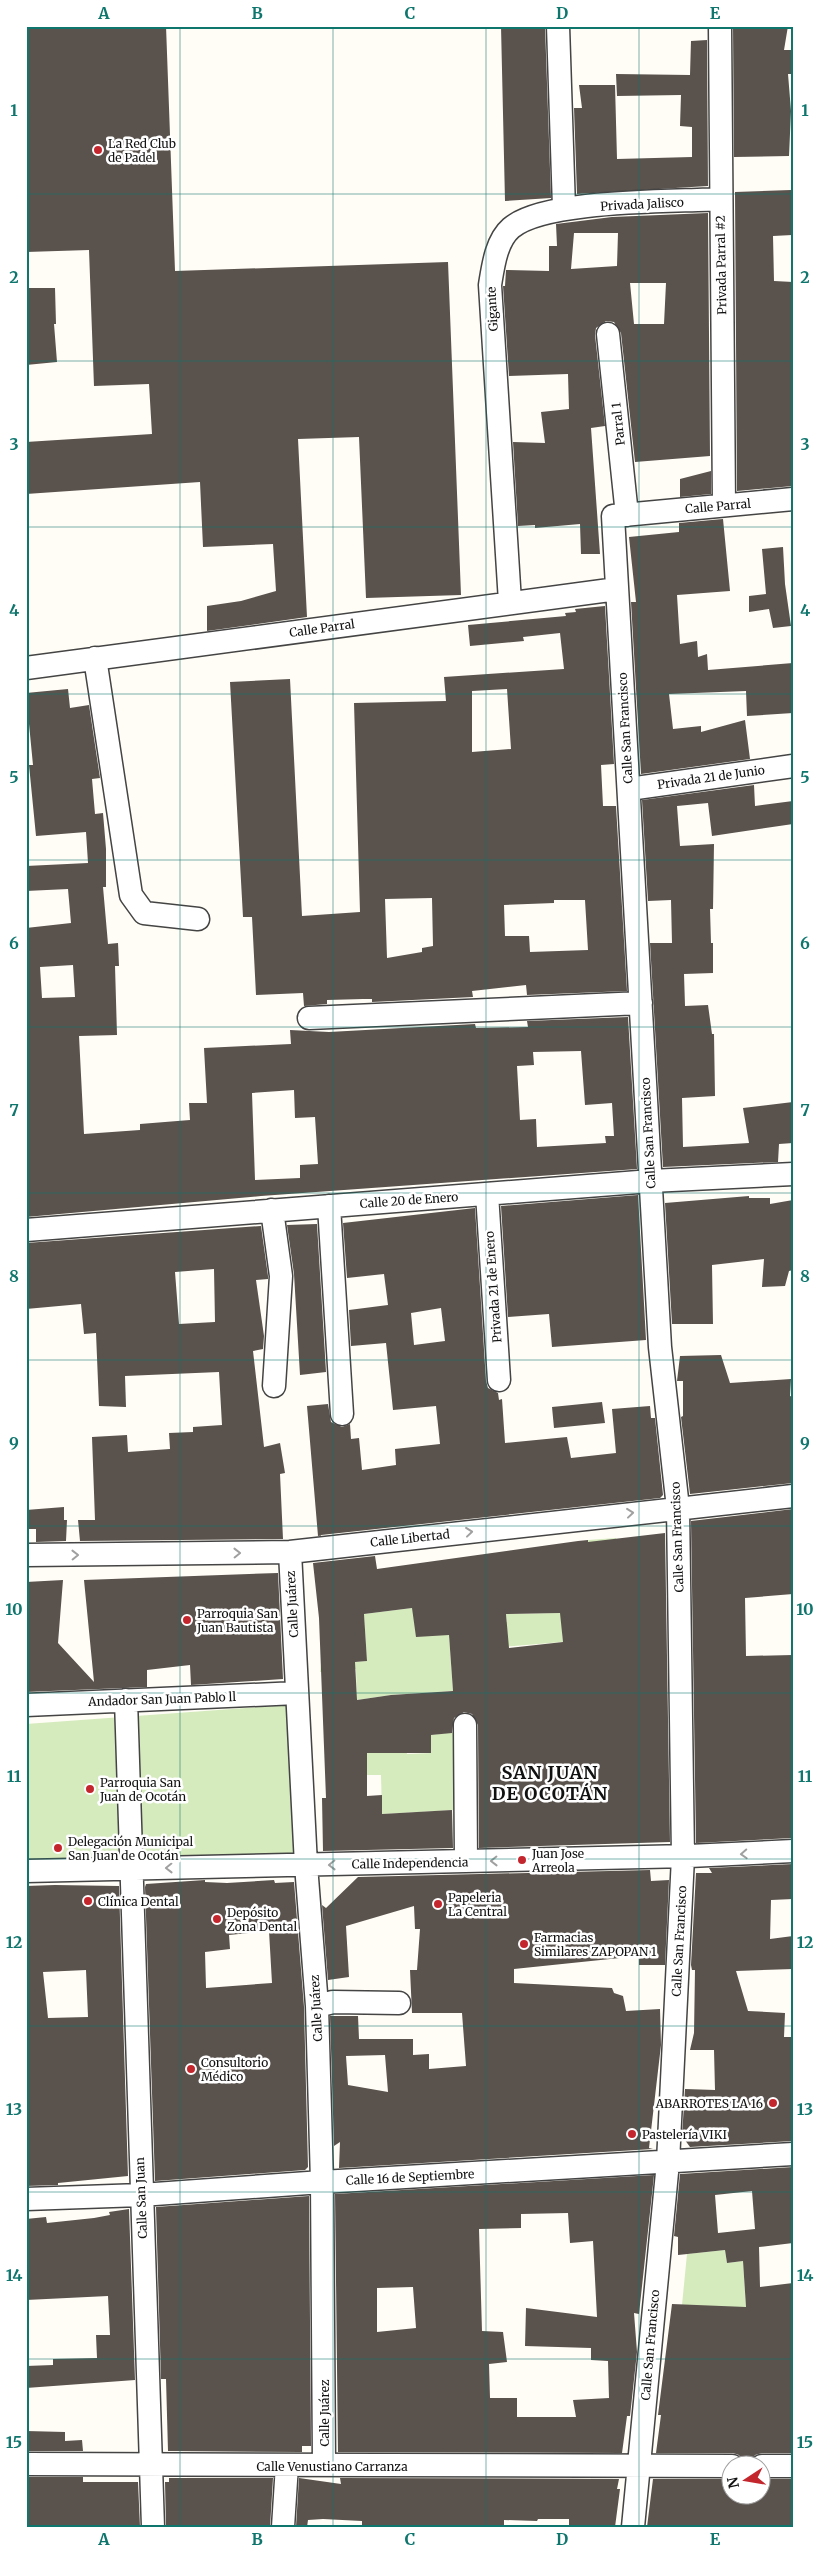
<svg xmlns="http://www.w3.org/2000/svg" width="819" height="2553" font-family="Merriweather,serif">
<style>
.green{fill:#d5ebbd}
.building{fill:#5a524d;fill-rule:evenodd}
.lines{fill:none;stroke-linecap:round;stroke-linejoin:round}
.minor-casing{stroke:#444;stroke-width:25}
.minor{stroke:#fff;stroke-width:22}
.oneway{stroke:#a0a0a0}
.grid{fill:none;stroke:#0f766e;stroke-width:1;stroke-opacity:0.55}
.poi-dot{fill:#c4262e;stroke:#fff;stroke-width:2}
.labels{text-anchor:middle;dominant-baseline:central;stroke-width:5;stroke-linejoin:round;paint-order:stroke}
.poi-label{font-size:12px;fill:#111;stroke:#fff;text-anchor:start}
.street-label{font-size:12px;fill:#111;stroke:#fff}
.district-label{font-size:18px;font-weight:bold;letter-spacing:1px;fill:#111;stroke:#fff}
.neatline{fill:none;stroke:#0f766e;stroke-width:2}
.grid-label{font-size:16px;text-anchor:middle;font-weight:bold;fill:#0f766e}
</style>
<rect width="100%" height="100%" fill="#fffdf5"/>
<!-- green -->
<path class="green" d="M616,1538L619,1611L561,1613L563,1642L653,1641L654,1655H564L562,1642L489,1648V1622H507L506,1614L560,1613L559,1586L592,1583L588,1540Z
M412,1608L449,1635L453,1691L391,1695L357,1700L356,1669L320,1672L321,1665L367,1661L364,1614Z
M287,1705L298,1859L26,1863V1724Z
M453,1732L456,1810L382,1814L381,1775H367V1753L406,1742L407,1754L431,1753V1735Z
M725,2250L727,2263L743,2261L746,2308L682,2305L687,2254Z"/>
<!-- building -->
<path class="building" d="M75,26H166L175,271L448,262L461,595L366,598L359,437L298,439L307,617L207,631V606L241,601L276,591L273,544L203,547L200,482L26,494V442L152,434L149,384L94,386L89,250L26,252V28Z
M501,26H545L551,198L505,201Z
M733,26H788L784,50H793V74H788L791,111L789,156L734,157Z
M707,40L708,186L577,194L574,108H582L579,85H615L617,159L692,157V127L680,126L681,95L617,96L616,74L690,75L691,41Z
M791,190L792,235L773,236L774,281L793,282V486L737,491L735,192Z
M708,213L710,456L635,462L621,333L614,322L606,321L596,328L595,335L605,426L591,428L600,554H581L580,524L535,528V525L518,526L513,442L545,443L541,412L569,409L568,374L509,376L503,286H505L506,270L549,271V246H557L556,224L612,217ZM574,233H618L617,266L571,269ZM630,283H666L664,324H634Z
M26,288H55L56,324H54L57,362L26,365Z
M711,471V494L680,497V479Z
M723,519L730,591L677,595L680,644L697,641L698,657L707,654L708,670L793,663V713L747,716L746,691L669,694L673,729L701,726V732L745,720L750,759L641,774L631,602H636L629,537L679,532V523Z
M783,547L785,584L791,626L773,628L769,609L749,612V596L766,594L762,549Z
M605,606L614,764L601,765L603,806H616L627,991L527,995L526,985L472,991L473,997L372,1002V999H363L327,1000V1004L304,1006L303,993L256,995L252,917H243L230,682L290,679L302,916L360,912L354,703L446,701L444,677L564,669L560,633L523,637L524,641L470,646L468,625L566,616L565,613L576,612L575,609ZM507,689L511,749L472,752V691ZM432,898L433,946L422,948V952L387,958L385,899ZM554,900H585L588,950L530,952L529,936H505L504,905L554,903Z
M68,689L70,708L89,705L100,778L92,779L95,814L103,813L106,849V887H103L108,944L118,943L119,966H115L117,1035L79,1036L84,1134L140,1130V1124L190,1120L189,1103H207L204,1048L291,1044L290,1030L329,1032L475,1024L476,1028L528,1027L527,1021L628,1017L637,1169L261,1196L26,1217V928L71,923L68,889L26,891V866L88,863L86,832L36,836L29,765H33L26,693ZM73,965L75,997L42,998L40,967ZM581,1051L585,1105L612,1103L614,1136H605L606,1143L537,1147L536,1119L520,1120L517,1066L534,1065L533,1052ZM294,1090L295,1118L315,1117L318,1164L300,1165V1178L255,1180L252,1093Z
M754,785L755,806L793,801V824L712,836L708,803L677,806L680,846L714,844L713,909H710L711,943H713V973L684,974L685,1006L708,1005L712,1034H714L715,1096L682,1098L683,1147L749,1143L743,1108L793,1102V1143L779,1144L778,1162L663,1167L650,943H672L671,900L648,901L642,800Z
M638,1195L646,1340L552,1347L549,1314L508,1317L501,1206Z
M749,1196V1198H770V1204L793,1200V1270L789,1271L785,1286L762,1287L764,1259L712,1265L713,1324H672L665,1203Z
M475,1208L486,1381L488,1388L498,1393L499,1400L502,1399L505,1443L567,1437L571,1458L616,1453L612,1409L650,1406L651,1418H655L663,1495L660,1498L312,1536H318L307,1406L328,1404L331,1422L342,1427L350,1424L351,1439L359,1438L362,1470L396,1465L395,1449L440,1444L436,1406L393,1410L386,1343L351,1346L349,1310L388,1305L384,1274L347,1278L343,1223ZM441,1308L445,1341L414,1345L411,1313Z
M317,1224L326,1372L300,1375L294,1274L287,1225Z
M261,1226L268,1276V1279L256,1280L264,1336L263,1349L253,1351L264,1447L280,1443L285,1473L280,1474L283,1539L80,1541L78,1520H95L92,1437L127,1435L128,1452L170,1449L169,1433L193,1432V1427L222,1425L219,1372L125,1376L126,1407L99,1406L96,1333L84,1334L81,1304L26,1309V1243ZM214,1269L215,1322L179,1324L175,1272Z
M721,1355L730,1383L791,1379L790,1396L793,1397V1483L690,1494L681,1417L683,1416V1381H677L680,1356Z
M602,1402L605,1423L554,1428L552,1407Z
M64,1507V1520H67L66,1541L36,1542V1529H26V1510Z
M793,1509V1594L745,1598L746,1656L793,1655V1838L696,1843L691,1521Z
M665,1533L670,1842L479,1848L478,1725L472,1714L464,1712L454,1718L452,1733L431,1735V1753H367V1796L382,1795V1814L452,1810L453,1848L323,1851L322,1798H326L319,1618L313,1563L375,1556L377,1569L578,1541L588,1540V1542ZM412,1608L416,1637L449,1635L453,1691L391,1695L357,1700L355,1662L367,1661L364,1614ZM560,1613L563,1642L509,1648L506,1614Z
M278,1573L283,1679L191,1685L190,1665L147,1670V1687L26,1692V1582L63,1580L58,1643L94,1682L84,1580Z
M793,1864V1899L771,1900L770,1939L793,1936V1969L736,1971L748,2011L785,2013L784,2037H793V2141L690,2147L682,2136L685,2089L715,2090L714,2050H690L694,2033L695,1970H692L691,1965L696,1873H712L709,1868Z
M650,1870L651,1881L669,1880L665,1965H639V1956L514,1969V1983L612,1988L614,1993L623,1996L626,2011L660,2009L661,2045L649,2148L653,2149L339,2168L340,2142L334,2146L330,2016H358L359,2039H413V2055L429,2054V2069L466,2066L462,2013H412L410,1970H417L420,1929H415L414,1906L346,1926L349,1977L328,1980L322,1905L326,1908L358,1877ZM385,2055L388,2092L348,2085L346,2056Z
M205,1880V1882L227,1883L274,1880L275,1883L294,1882L304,2007L308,2167L305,2170L155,2181L145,1887L146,1884ZM269,1931L272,1983L206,1988L205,1952L230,1949L229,1935Z
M55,1885L119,1886L128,2176L58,2183V2185L26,2186V1886ZM86,1970L88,2017L48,2018L43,1972Z
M793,2167V2243L759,2247L760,2287L793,2283V2453H762L755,2455L749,2466H745L739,2455L733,2453H656L661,2415H658L672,2304L746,2307L743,2261L727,2263L725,2250L678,2255V2237L674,2236L680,2174ZM752,2191L755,2229L718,2233L715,2195Z
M654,2175L639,2314L634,2313L637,2352L630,2416H627L622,2453L338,2452L335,2194ZM568,2213L570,2243L593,2241L597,2317L526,2308L525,2346L591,2348V2360L608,2361L609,2398L573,2400L576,2417H517V2398H490L489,2364L507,2362L503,2332L482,2331L479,2229L521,2228V2214ZM413,2287L416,2328L377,2332V2288Z
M309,2196L311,2446H302V2452L168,2451L166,2379H161L156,2207Z
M129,2209L135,2380L26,2388V2366L53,2365V2359L97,2358L96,2335H110L108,2296L26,2300V2219L46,2217L47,2223L94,2218L110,2215L109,2212Z
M26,2431L65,2432V2441L82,2440L83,2451H26Z
M26,2477H83V2482H138L140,2527H26Z
M169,2478H273L270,2527H166L165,2482H169Z
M299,2478L341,2484L340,2478L619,2479L617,2489H620L615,2527H569V2519H538L537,2521L504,2520V2527H362V2521L323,2519L308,2520L307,2527H296Z
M653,2479H732V2496H762V2479H793V2527H647Z"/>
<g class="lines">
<defs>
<path id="minor" d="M558,26L564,208
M720,26L724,505
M608,334L627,515
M510,602L490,285C493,267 496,241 511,228C545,199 673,202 721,199
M95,658L131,895L144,913L198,919
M26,668L617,589
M629,789L793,766
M309,1018L641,1003
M487,1194L499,1380
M329,1206L342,1414
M272,1210L281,1276L274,1386
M26,1230L651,1181L793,1174
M290,1552L306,1865L317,2006L322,2182L324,2465
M26,1555L290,1552L793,1496
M126,1700L153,2527
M26,1705L297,1693
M465,1725L466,1861
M26,1871L689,1856L793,1851
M317,2006L333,2002L399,2003
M26,2199L141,2195L322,2182L793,2154
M26,2464L732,2466
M762,2466H793
M283,2527L287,2465
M633,2527L668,2162L683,1857L678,1508L660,1347L613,516L793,499"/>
</defs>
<!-- minor casing -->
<use href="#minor" class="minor-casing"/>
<!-- minor -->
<use href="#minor" class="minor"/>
</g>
<!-- one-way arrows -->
<defs><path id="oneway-chevron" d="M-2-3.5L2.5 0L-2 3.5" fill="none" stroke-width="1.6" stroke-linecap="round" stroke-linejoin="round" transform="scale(1.25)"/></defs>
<g class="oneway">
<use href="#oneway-chevron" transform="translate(630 1513) rotate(-6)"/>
<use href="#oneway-chevron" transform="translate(469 1532) rotate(-6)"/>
<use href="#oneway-chevron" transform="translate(237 1553) rotate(-1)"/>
<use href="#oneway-chevron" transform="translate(75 1555) rotate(-1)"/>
<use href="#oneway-chevron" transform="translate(744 1854) rotate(177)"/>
<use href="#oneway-chevron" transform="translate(494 1861) rotate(179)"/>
<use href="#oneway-chevron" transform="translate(332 1865) rotate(179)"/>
<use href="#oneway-chevron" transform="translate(169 1868) rotate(179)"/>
</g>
<!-- grid -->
<path class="grid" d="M180,26V2527M333,26V2527M486,26V2527M639,26V2527M26,194H793M26,361H793M26,527H793M26,694H793M26,860H793M26,1027H793M26,1193H793M26,1360H793M26,1526H793M26,1693H793M26,1859H793M26,2026H793M26,2192H793M26,2359H793"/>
<!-- markers -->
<g class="poi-dot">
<circle cx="98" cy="150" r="5"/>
<circle cx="187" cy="1620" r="5"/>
<circle cx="90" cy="1789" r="5"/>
<circle cx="58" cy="1848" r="5"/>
<circle cx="522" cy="1860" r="5"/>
<circle cx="88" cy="1901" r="5"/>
<circle cx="438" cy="1904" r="5"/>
<circle cx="217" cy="1919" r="5"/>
<circle cx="524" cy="1944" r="5"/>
<circle cx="191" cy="2069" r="5"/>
<circle cx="773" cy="2103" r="5"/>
<circle cx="632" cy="2134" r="5"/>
</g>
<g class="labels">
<!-- poi labels -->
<g class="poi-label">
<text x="108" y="143">La Red Club<tspan x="108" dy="14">de Padel</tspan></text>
<text x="197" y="1613">Parroquia San<tspan x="197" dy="14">Juan Bautista</tspan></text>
<text x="100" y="1782">Parroquia San<tspan x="100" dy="14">Juan de Ocotán</tspan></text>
<text x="68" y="1841">Delegación Municipal<tspan x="68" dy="14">San Juan de Ocotán</tspan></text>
<text x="532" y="1853">Juan Jose<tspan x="532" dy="14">Arreola</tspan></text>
<text x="448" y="1897">Papeleria<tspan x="448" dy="14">La Central</tspan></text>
<text x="98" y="1901">Clínica Dental</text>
<text x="227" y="1912">Depósito<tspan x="227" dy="14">Zona Dental</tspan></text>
<text x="534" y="1937">Farmacias<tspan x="534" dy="14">Similares ZAPOPAN 1</tspan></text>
<text x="201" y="2062">Consultorio<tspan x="201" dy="14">Médico</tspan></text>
<text x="763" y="2103" text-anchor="end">ABARROTES LA 16</text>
<text x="642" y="2134">Pastelería VIKI</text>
</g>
<!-- street labels -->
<g class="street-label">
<text transform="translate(642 204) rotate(-3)">Privada Jalisco</text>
<text transform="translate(721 265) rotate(-91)">Privada Parral #2</text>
<text transform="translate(492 309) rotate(-93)">Gigante</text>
<text transform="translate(618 424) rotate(-96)">Parral 1</text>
<text transform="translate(718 506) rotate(-5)">Calle Parral</text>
<text transform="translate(322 628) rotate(-8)">Calle Parral</text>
<text transform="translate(625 728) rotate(-93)">Calle San Francisco</text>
<text transform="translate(711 777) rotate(-8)">Privada 21 de Junio</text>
<text transform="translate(648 1133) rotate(-93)">Calle San Francisco</text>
<text transform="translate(409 1200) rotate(-4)">Calle 20 de Enero</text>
<text transform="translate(493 1287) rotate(-94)">Privada 21 de Enero</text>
<text transform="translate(677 1537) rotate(-92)">Calle San Francisco</text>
<text transform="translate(410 1538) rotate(-6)">Calle Libertad</text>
<text transform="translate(292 1604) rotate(-93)">Calle Juárez</text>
<text transform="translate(162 1699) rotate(-2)">Andador San Juan Pablo ll</text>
<text transform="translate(410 1863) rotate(-1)">Calle Independencia</text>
<text transform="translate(679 1941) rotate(-87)">Calle San Francisco</text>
<text transform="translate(316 2008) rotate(-93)">Calle Juárez</text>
<text transform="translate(410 2177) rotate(-3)">Calle 16 de Septiembre</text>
<text transform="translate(141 2198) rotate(-92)">Calle San Juan</text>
<text transform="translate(650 2345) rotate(-85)">Calle San Francisco</text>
<text transform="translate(324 2413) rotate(-90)">Calle Juárez</text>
<text x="332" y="2466">Calle Venustiano Carranza</text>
</g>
<!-- district labels -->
<g class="district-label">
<text x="550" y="1772">SAN JUAN<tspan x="550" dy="21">DE OCOTÁN</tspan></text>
</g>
</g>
<!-- border -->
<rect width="819" height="2553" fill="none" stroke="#ffffff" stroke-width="55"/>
<!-- north arrow -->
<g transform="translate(746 2480) rotate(258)"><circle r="24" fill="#ffffff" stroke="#a0a0a0"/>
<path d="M0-4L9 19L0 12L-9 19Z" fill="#c4262e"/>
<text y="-8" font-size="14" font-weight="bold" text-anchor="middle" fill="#111111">N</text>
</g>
<rect x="28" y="28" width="764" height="2498" class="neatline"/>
<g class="grid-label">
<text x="104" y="19">A</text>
<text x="257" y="19">B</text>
<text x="410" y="19">C</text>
<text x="562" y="19">D</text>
<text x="715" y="19">E</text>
<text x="14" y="116">1</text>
<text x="805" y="116">1</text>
<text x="14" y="283">2</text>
<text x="805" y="283">2</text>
<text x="14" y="450">3</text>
<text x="805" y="450">3</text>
<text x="14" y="616">4</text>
<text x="805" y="616">4</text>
<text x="14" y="783">5</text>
<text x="805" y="783">5</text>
<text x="14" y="949">6</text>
<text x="805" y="949">6</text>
<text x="14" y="1116">7</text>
<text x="805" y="1116">7</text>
<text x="14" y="1282">8</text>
<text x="805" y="1282">8</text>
<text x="14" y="1449">9</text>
<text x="805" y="1449">9</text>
<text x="14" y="1615">10</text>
<text x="805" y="1615">10</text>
<text x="14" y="1782">11</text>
<text x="805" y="1782">11</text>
<text x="14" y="1948">12</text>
<text x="805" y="1948">12</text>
<text x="14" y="2115">13</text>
<text x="805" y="2115">13</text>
<text x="14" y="2281">14</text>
<text x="805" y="2281">14</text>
<text x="14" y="2448">15</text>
<text x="805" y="2448">15</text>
<text x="104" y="2545">A</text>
<text x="257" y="2545">B</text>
<text x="410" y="2545">C</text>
<text x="562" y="2545">D</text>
<text x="715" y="2545">E</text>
</g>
</svg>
